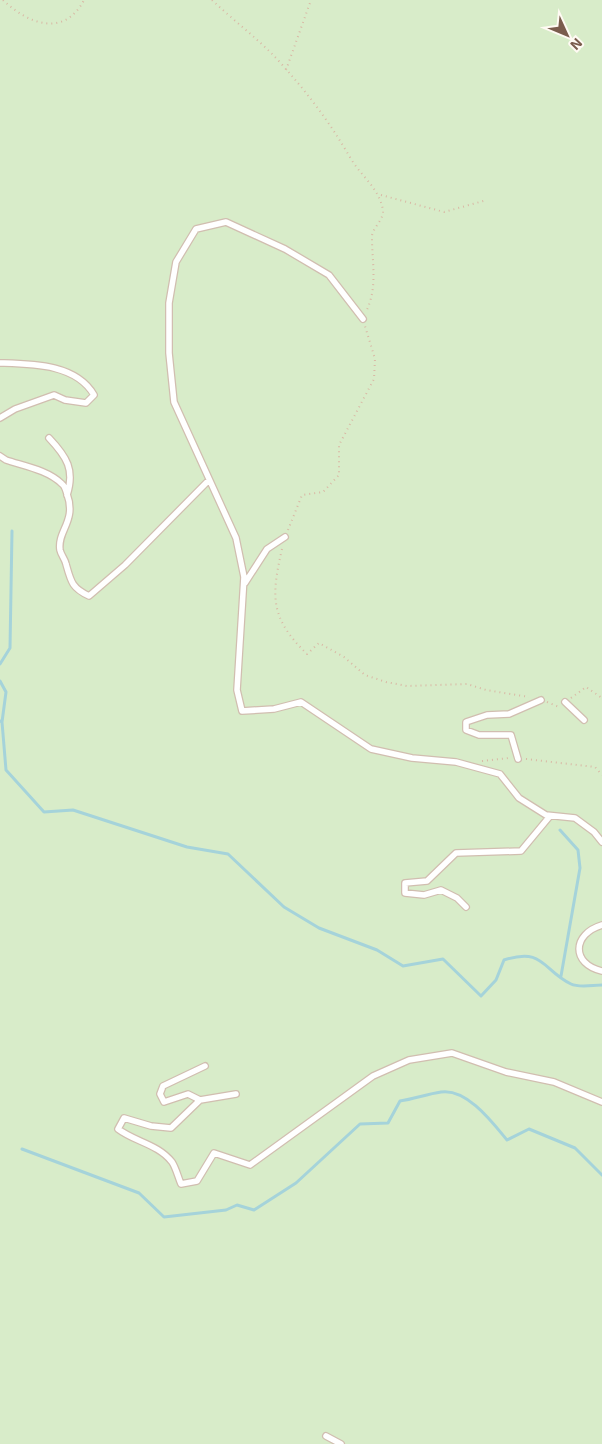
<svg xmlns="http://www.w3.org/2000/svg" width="602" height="1444" font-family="'Exo 2',sans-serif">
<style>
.green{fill:#d8ecc9}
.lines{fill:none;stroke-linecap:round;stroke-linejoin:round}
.stream{stroke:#a5d3da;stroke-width:3}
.lane-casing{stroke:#d1beb0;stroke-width:8}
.path{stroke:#d9b8a5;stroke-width:2;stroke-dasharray:1 4;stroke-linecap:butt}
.lane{stroke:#fff;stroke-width:5.5}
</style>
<rect width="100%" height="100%" fill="#fdf6ec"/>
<!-- green -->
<path class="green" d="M0,0H602V1444H0Z"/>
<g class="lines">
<!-- stream -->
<path class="stream" d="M0,664L10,648L12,531
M0,681L6,692L2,722
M0,721L2,722L6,770L44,812L73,810L187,847L228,854L284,907L319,928L377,950L403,966L443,959L481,996L496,980L504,960C544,947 542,970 571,984C579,988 593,985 602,985
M560,830L578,850L580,868L561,976
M22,1149L139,1193L164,1217L226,1210L237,1205L254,1210L296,1183L360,1124L388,1123L400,1101C414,1099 427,1094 441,1092C467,1088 493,1123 507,1140L529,1129L575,1148L602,1175"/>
<defs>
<path id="lane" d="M363,319L329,275L285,249L226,222L196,229L176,262L169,303V353L174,402L236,538L244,577L237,690L242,711L274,709L301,702L371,749L412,758L456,762L500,774L519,798L546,815L575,818L594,832L602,842
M0,363C33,364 76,364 94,395L86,403L65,400L54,395L15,409L0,418
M49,438C67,457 75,470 67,495
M0,456L6,460C24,466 48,470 62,484C65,486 66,491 67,494C77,521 57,531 60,550C61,555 65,559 66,564C71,582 72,588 89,596L125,565L209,480
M245,583L267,549L285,537
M565,702L584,720
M518,759L511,735H479L466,730V722L487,715L509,714L541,700
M466,907L457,898L441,890L424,895L405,893V883L427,881L456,853L521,851L550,816
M602,925C572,934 571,964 602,971
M205,1066L163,1086L160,1094L164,1102L188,1094L200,1100L171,1128L151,1126L124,1118L118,1129C135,1142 158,1144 172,1162C176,1168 178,1177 181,1184L197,1181L214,1153L250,1165L373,1076L409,1060L452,1053L506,1072L554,1082L602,1102
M200,1100L236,1094
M326,1436L341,1444"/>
</defs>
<!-- lane casing -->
<use href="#lane" class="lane-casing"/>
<!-- path -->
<path class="path" d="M3,0C28,24 64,38 84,0
M212,0C233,20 257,38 277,59C307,92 329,121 351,159C362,177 379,188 383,210C384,220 372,228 372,237C372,264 378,287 366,312
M286,70L311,0
M381,195L444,212L487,200
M288,530L302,495L323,492L339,475V445L374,379L375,359L365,326
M282,549C271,597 270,618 307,654L319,643L344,657L365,675L386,682L407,686L467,684L486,690L529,697
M571,698L586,687L602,698
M547,702L559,707
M526,759L595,767L602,775
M482,761L509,758"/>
<!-- lane -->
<use href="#lane" class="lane"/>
</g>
<!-- north arrow -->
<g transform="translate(567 35) rotate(134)" stroke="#fffaf3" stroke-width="4" paint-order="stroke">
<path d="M0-4L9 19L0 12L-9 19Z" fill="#7a5c4d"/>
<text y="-8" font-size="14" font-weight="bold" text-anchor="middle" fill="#7a5c4d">N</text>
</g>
</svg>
